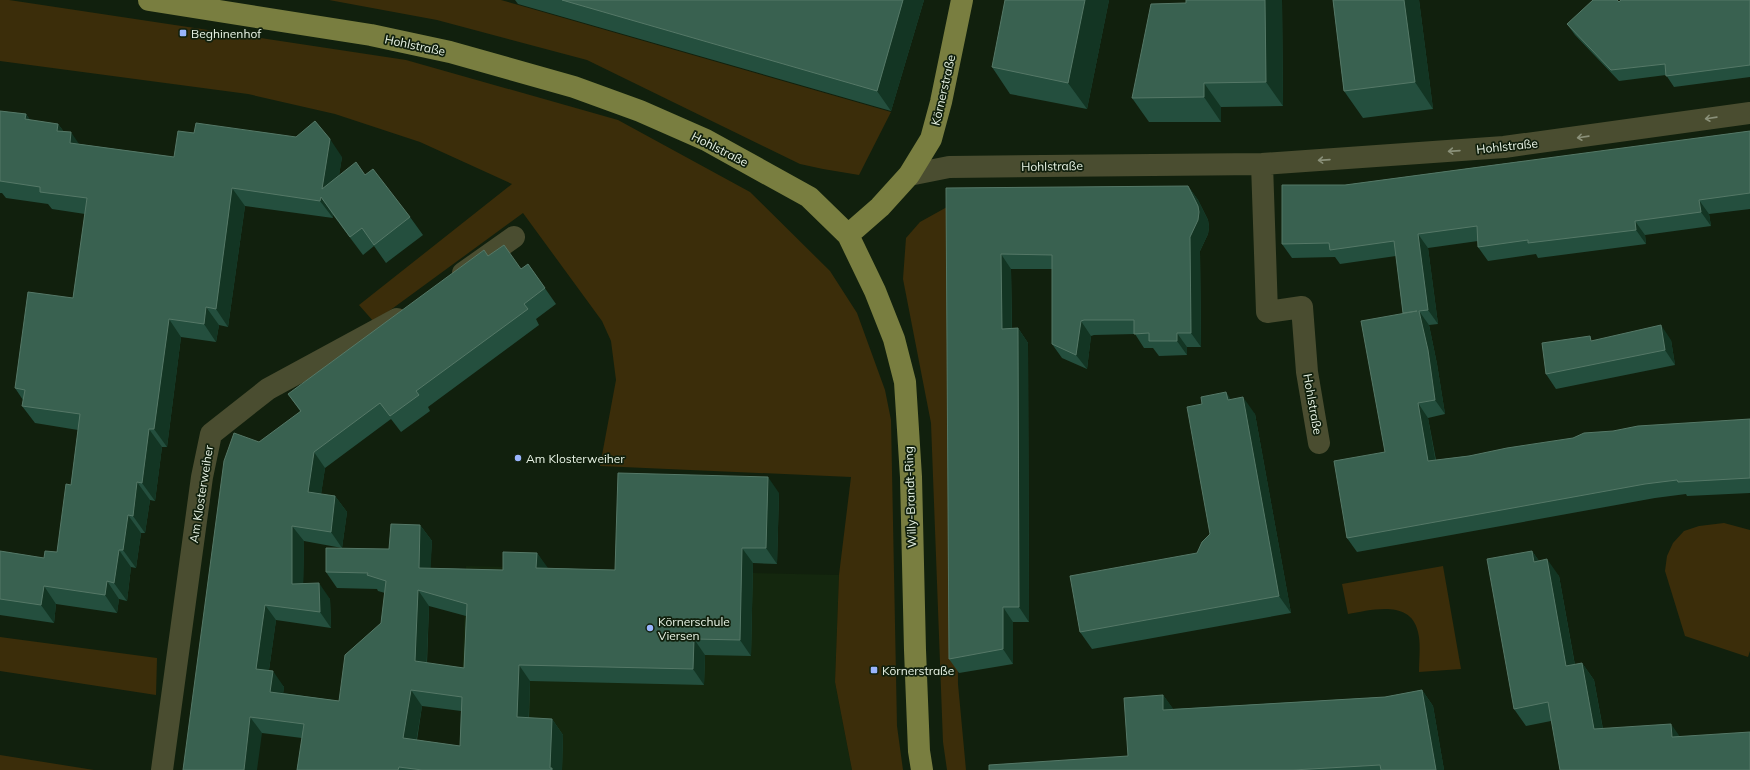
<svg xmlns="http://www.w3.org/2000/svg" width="1750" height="770" font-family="Mulish,sans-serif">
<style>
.built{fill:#14270e}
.green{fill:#3b2d0a}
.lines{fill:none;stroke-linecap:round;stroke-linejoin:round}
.minor{stroke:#4a4d30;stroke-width:22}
.major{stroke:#797e40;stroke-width:22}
.wall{fill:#244f3e;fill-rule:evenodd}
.shaded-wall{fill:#133523}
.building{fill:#396150;stroke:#557867;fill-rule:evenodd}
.oneway{stroke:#8a9079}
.poi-dot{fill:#9ab5fd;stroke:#11200d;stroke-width:1.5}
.labels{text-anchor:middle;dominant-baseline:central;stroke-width:3.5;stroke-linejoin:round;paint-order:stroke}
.poi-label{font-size:12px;fill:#e9f4e6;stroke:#11200d;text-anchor:start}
.street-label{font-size:12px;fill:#e9f4e6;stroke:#11200d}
</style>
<rect width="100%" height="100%" fill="#11200d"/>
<!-- built -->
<path class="built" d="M466,566L839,575L835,682L852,770H480L489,715L461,712Z"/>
<!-- green -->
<path class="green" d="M0,0H9L406,60L618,120L750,192L830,271L857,313L885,390L891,420L897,726L903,770H852L835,682L839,575L851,477L600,466L616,380L611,341L602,321L523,213L374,322L359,305L512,184L420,142L335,114L248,94L0,61Z
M329,0H501L891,112L859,175L823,169L800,164L587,60L437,20Z
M956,202L958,684L966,770H947L943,742L931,423L903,279L906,238L920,222Z
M1724,523L1750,530V651L1748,657L1685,636L1665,571L1667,556L1673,543L1684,531L1699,526Z
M1443,566L1461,669L1419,672C1419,659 1421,644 1418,632C1411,599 1371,610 1348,614L1342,584Z
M0,637L157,658L156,695L0,671Z
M0,755L94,770H0Z"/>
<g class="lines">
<!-- minor -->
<path class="minor" d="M1262,164L1267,312L1302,307L1307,372L1319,443
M909,175L949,167L1262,164L1504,147L1750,113
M463,273L514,237
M162,770L202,477L211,434L268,389L397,319"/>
<!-- major -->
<path class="major" d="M149,0L371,35L450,52L574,87L640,111L706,140L809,197L848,235L875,291L894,339L905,382L911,477L915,650L919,751L922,770
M848,235L880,207L909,175L931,139L941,102L962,0"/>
</g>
<!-- wall -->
<path class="wall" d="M515,0H924L891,111L518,4Z
M1109,0L1087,109L1010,94L992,67Z
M1186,0H1282L1283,106L1221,107V122H1149L1132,98L1186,3Z
M1333,0H1419L1433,109L1363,118L1344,91Z
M1750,0V77L1674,87L1666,75L1619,81L1575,35L1567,24Z
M0,111L26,114L30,120L58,124L64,132L79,144L174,157H342L339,175H365L410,217L423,235L386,263L374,246L363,255L333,215V218L245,206L228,327L219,325L216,342L181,337L167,447H162L155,501L150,500L145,533H141L136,568L131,567L127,601L119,599L117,613L56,604L54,623L0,615V551L44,558L57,552L71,485L78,430L35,423L22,406L23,400L15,388L73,298L85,214L52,209L48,204L6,198L2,193H0Z
M1750,131V209L1709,214L1711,226L1645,235L1646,244L1538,258L1536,254L1488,261L1478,247V241L1428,248L1438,324L1429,325L1437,364L1445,414L1428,418L1436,460L1750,419V493L1687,496L1686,494L1655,498L1357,552L1347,538L1385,452L1403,314L1396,256L1340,264L1335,257L1292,258L1282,244L1345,185Z
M1188,186L1198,200L1208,220L1209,227L1208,234L1200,251L1201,347H1187V355L1159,356L1153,348H1144L1135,334L1094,335L1091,336L1087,369L1062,358L1052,344V269H1011L1012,328H1018L1028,343L1029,622H1013V664L959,673L949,659L946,188Z
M488,256L521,269L528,264L556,304L536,319L539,325L428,407L430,411L401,432L391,419L325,468L321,494L335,496L347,512L342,548L304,541L303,583L330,599L331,628L276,620L269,670L284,687L283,693L339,701L381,623L385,593L378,591L377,589L337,588L326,572L389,549L420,525L432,541L430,568L503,570L537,553L547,568L615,570L779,493L777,564L753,563L751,656L705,655L704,685L530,681L529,718L552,719L563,735L562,770H297L302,738L262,733L183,770L300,411L288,394ZM429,606L466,616L464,668L427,663ZM422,706L461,711L460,746L417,740Z
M1671,340L1675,365L1556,389L1546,374L1593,341Z
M1231,399L1255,414L1291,613L1092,649L1080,632L1197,553L1210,534Z
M1532,551L1539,561L1559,576L1575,665L1582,663L1594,680L1603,729L1680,736L1750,770L1551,721L1526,726L1514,709Z
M1422,690L1433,706L1444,770H989L1128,756L1163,695L1173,709L1385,697Z"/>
<!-- shaded-wall -->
<path class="shaded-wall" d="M903,0H924L891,111L877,91Z
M1085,0H1109L1087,109L1068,83Z
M1265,0H1282L1283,106L1266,82Z
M1404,0H1419L1433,109L1415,82Z
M1204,83L1221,107V122L1204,97Z
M26,114L38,132L25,119Z
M58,124L70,140L71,132L83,150L82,161L57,131Z
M330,139L342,157L334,207L322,189Z
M1188,186L1198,200L1208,220L1209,227L1208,234L1200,251L1201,347L1191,333Z
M232,188L245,206L228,327L216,309Z
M321,197L333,215V218L320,201Z
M1699,200L1709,214L1711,226L1701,212Z
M1635,221L1645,235L1646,244L1636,230Z
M1418,234L1428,248L1438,324L1428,310Z
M1001,254L1011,269L1012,343L1002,329Z
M206,307L219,325L216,342L204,324Z
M1419,311L1429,325L1437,364L1445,414L1435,400Z
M169,319L181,337L167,447L154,429Z
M1081,321L1091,336L1087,369L1076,355Z
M1661,325L1671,340L1675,365L1665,350Z
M1018,328L1028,343L1029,622L1019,607Z
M1177,333L1187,347V355L1177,341Z
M1226,392L1238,410L1228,400Z
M1243,397L1255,414L1291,613L1279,596Z
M1418,403L1428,418L1438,475L1428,461Z
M149,429L162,447L155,501L142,483Z
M314,452L325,468L319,508L308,492Z
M768,477L779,493L777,564L766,548Z
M137,482L150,500L145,533L133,516Z
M335,496L347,512L342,548L331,532Z
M128,515L141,533L136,568L123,550Z
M420,525L432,541L430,583L419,568Z
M292,526L304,541L303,600L292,584Z
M742,548L753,563L751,656L740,640Z
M119,550L131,567L127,601L114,583Z
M1532,551L1544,568L1534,562Z
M537,553L548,568H536Z
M1547,559L1559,576L1578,683L1566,666Z
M107,581L119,599L117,613L105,595Z
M319,583L330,599L331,628L320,612Z
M44,586L56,604L54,623L41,605Z
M418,590L429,606L426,677L415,661Z
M265,605L276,620L267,684L256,669Z
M1003,607L1013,622V664L1003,649Z
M694,639L705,655L704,685L693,669Z
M1582,663L1594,680L1606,747L1594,729Z
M519,665L530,681L528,733L517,717Z
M273,671L284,687L282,707L270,692Z
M411,690L422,706L414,754L403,738Z
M1422,690L1433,706L1444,770H1436Z
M1163,695L1174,710H1163Z
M250,717L262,733L257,770H244Z
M552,719L563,735L562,770H552L550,768Z
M1671,724L1683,741L1672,737Z"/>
<!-- building -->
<path class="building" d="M562,0H903L877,91Z
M1005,0H1085L1068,83L992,67Z
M1186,0H1265L1266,82L1204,83V97L1132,98L1151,4L1186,3Z
M1333,0H1404L1415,82L1344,91Z
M1593,0H1617L1619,2L1621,0H1750V65L1666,76L1665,64L1611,70L1567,24Z
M0,111L26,114L25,119L58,124L57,131L71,132L70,143L174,157L178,131L194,133L196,123L296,137L315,121L330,139L322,189L356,162L365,175L373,169L410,217L374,245L362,228L350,237L321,197L320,201L232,188L216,309L206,307L204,324L169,319L154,429H149L142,483L137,482L133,516L128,515L123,550H119L114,583L107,581L105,595L44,586L41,605L0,599V551L44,558L45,551L57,552L66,484L71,485L80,414L22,406L25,390L15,388L28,292L73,298L87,198L40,192V187L0,181Z
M1750,131V193L1699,200L1701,212L1635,221L1636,230L1528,243V240L1478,247L1477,226L1418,234L1428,310L1419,311L1428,350L1435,400L1418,403L1428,461L1469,456L1507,448L1573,438L1584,433L1613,431L1638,426L1750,419V478L1678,482L1677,480L1645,484L1347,538L1334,461L1385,452L1361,321L1417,311L1403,313L1394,241L1330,250L1329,243L1282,244V185H1345Z
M1188,186L1198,206L1199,212L1198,220L1190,237L1191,333H1177V341H1149V333L1134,334V320H1084L1081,321L1076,355L1052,344V255L1001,254L1002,329L1018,328L1019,607H1003V649L949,659L946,188Z
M504,245L521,269L528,264L545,288L524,304L528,309L416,391L419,395L390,416L380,403L314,452L308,492L335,496L331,532L292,526V584L319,583L320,612L265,605L256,669L273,671L270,692L339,701L345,655L381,623L386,581L367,575L368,573L326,572V548L389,549L391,524L420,525L419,568L503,570V552L537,553L536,568L615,570L618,473L768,477L766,548H742L740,640L694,639L693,669L519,665L517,717L552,719L550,768H552V770H422L399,767L398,770H297L304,724L250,717L244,770H183L224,461L234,433L259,442L301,411L288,394L484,250L488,256ZM418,590L467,604L464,668L415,661ZM411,690L462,697L460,746L403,738Z
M1661,325L1665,350L1546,374L1542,343L1590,336L1591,341Z
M1226,392L1228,400L1243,397L1279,596L1080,632L1070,576L1197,553L1202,542L1210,534L1187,407L1202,404L1201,397Z
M1532,551L1534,562L1547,559L1566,666L1582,663L1594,729L1671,724L1672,737L1750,732V770H1560L1548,702L1514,709L1487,559Z
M1422,690L1436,770H1381L1380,765L1293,770H989V765L1128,756L1124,698L1163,695V710L1385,697Z"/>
<!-- one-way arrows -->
<defs><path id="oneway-shaft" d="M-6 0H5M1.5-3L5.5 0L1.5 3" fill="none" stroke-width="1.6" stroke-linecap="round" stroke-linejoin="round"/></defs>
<g class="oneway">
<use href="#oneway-shaft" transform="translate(1711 118) rotate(172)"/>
<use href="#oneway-shaft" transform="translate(1583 137) rotate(172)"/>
<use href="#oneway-shaft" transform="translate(1454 151) rotate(176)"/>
<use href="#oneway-shaft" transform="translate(1324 160) rotate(176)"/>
</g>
<!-- markers -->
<g class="poi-dot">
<rect x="179" y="29" width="8" height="8" rx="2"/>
<circle cx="518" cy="458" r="4"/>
<circle cx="650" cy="628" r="4"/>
<rect x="870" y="666" width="8" height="8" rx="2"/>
</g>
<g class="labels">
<!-- poi labels -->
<g class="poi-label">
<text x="191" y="33">Beghinenhof</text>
<text x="526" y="458">Am Klosterweiher</text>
<text x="658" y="621">Körnerschule<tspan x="658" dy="14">Viersen</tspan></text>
<text x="882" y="670">Körnerstraße</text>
</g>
<!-- street labels -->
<g class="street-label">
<text transform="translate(415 45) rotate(12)">Hohlstraße</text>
<text transform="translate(943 90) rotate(-77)">Körnerstraße</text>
<text transform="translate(1507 146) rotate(-6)">Hohlstraße</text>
<text transform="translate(720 149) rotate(27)">Hohlstraße</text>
<text transform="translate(1052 166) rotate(-1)">Hohlstraße</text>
<text transform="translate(1313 404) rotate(80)">Hohlstraße</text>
<text transform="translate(201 494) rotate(-81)">Am Klosterweiher</text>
<text transform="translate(910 497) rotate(-92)">Willy-Brandt-Ring</text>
</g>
</g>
</svg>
